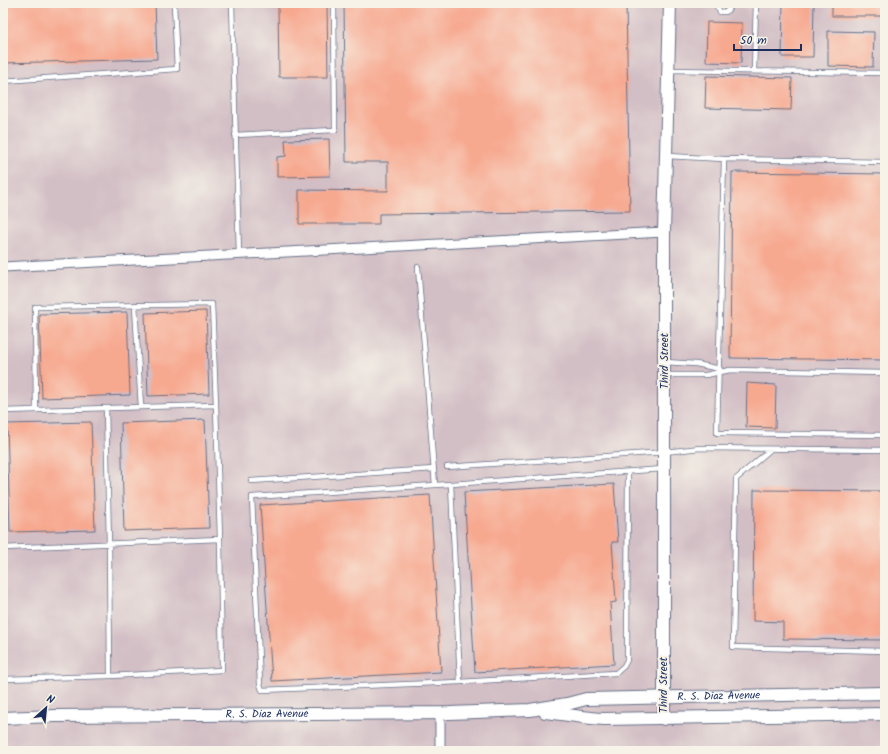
<svg xmlns="http://www.w3.org/2000/svg" width="888" height="754" font-family="Kalam,sans-serif">
<style>
.industrial{fill:#d2bec5}
.building{fill:#f7a990}
.lines{fill:none;stroke-linecap:round;stroke-linejoin:round}
.service-casing{stroke:#677087;stroke-width:6}
.minor-casing{stroke:#677087;stroke-width:11}
.tertiary-casing{stroke:#677087;stroke-width:14}
.service{stroke:#fff;stroke-width:4.5}
.minor{stroke:#fff;stroke-width:9}
.tertiary{stroke:#fff;stroke-width:12}
.labels{text-anchor:middle;dominant-baseline:central;stroke-width:4;stroke-linejoin:round;paint-order:stroke}
.street-label{font-size:11px;fill:#1b2f5e;stroke:#f7f3e8}
</style>
<rect width="100%" height="100%" fill="#f7f3e8"/>
<filter id="ink" filterUnits="userSpaceOnUse"><feTurbulence type="fractalNoise" baseFrequency=".025" numOctaves="2"/><feDisplacementMap in="SourceGraphic" scale="8" xChannelSelector="R" yChannelSelector="G"/><feConvolveMatrix kernelMatrix="1 2 1 2 8 2 1 2 1" color-interpolation-filters="sRGB"/></filter>
<filter id="wash" filterUnits="userSpaceOnUse"><feTurbulence type="fractalNoise" baseFrequency=".012" numOctaves="4" result="noise"/><feDisplacementMap in="SourceGraphic" scale="16" xChannelSelector="R" yChannelSelector="G"/><feGaussianBlur stdDeviation="0.9" result="paint"/><feColorMatrix in="noise" values="0 0 0 0 0 0 0 0 0 0 0 0 0 0 0 0 0 1.4 0 .05"/><feComposite in="paint" operator="in"/></filter>
<g filter="url(#wash)">
<rect width="100%" height="100%" fill="#f5e8d4"/>
<!-- industrial -->
<path class="industrial" d="M3,3H885V751H3Z"/>
<g id="blocks">
<!-- building -->
<path class="building" d="M3,3H155L157,59L3,63Z
M278,3H327L328,77H279Z
M344,3H626L630,211L379,214V224H299V190L388,191V162H346Z
M783,3H814L813,57H782Z
M832,3H883V16H832Z
M707,22L742,23L741,63L706,62Z
M828,31L874,32L873,67L828,66Z
M706,76L792,78L791,110L705,108Z
M329,139L330,176L277,177V157L286,156L285,140Z
M732,172L885,174V360L730,358Z
M206,311L209,394L148,396L145,313Z
M127,312L130,395L42,398L39,314Z
M747,383L776,385L775,428L746,427Z
M205,420L209,528L124,531L121,423Z
M91,422L95,530L10,532L7,424Z
M614,484L618,542H612L616,602L610,603L614,664L475,672L464,492Z
M754,490L885,491V640L783,639V622L753,621Z
M430,495L441,672L272,681L260,505Z"/>
</g>
</g>
<g filter="url(#ink)">
<use href="#blocks" fill-opacity="0" stroke="#677087" stroke-width="1"/>
<g class="lines">
<defs>
<path id="service" d="M232,3L239,254
M717,3V7L720,12H726L729,9L732,3
M668,70L885,73
M754,71L756,3
M3,81L177,69L174,3
M235,135L335,130L334,3
M667,156L724,159L885,162
M724,159L717,433L885,435
M418,267L435,485
M135,306L141,407
M665,362L696,364L720,369
M665,375H706L730,370L885,373
M106,408L109,544L110,676
M36,409L35,307L212,304L216,405
M3,411L216,405L220,539L3,548
M771,449L736,479L733,647L885,651
M447,467L665,452L700,448L885,450
M628,472L627,660L624,666L616,673L460,682L262,690L260,684L252,497L435,485L451,484L663,469
M251,481L434,469
M451,484L460,682
M3,613L4,679L110,676L222,670L220,539"/>
<path id="minor" d="M3,267L664,232
M440,751V713"/>
<g id="tertiary">
<path d="M545,712C565,714 584,718 604,719L885,714"/>
<path id="s1" d="M3,718L55,716L450,713L530,710L567,704L586,699L885,693"/>
<path d="M664,719V232L670,3"/>
</g>
</defs>
<!-- service casing -->
<use href="#service" class="service-casing"/>
<!-- minor casing -->
<use href="#minor" class="minor-casing"/>
<!-- tertiary casing -->
<use href="#tertiary" class="tertiary-casing"/>
<!-- service -->
<use href="#service" class="service"/>
<!-- minor -->
<use href="#minor" class="minor"/>
<!-- tertiary -->
<use href="#tertiary" class="tertiary"/>
</g>
</g>
<g class="labels">
<!-- street labels -->
<g class="street-label">
<text transform="translate(665 361) rotate(-90)">Third Street</text>
<text transform="translate(664 685) rotate(-90)">Third Street</text>
<text stroke="none"><textPath href="#s1" startOffset="717">R. S. Diaz Avenue</textPath></text>
<text stroke="none"><textPath href="#s1" startOffset="264">R. S. Diaz Avenue</textPath></text>
</g>
</g>
<!-- margin -->
<rect width="888" height="754" fill="none" stroke="#f7f3e8" stroke-width="16"/>
<!-- north arrow -->
<g transform="translate(46 708) rotate(27)" stroke="#f7f3e8" stroke-width="3" paint-order="stroke">
<path d="M0-3L7 15L0 10L-7 15Z" fill="#1b2f5e"/>
<text y="-6" font-size="11" font-weight="bold" text-anchor="middle" fill="#1b2f5e">N</text>
</g>
<!-- scale -->
<path d="M734 44v6h67v-6" fill="none" stroke="#1b2f5e" stroke-width="2"/>
<text x="740" y="44" font-size="12" fill="#1b2f5e" stroke="#f7f3e8" stroke-width="3" paint-order="stroke">50 m</text>
</svg>
